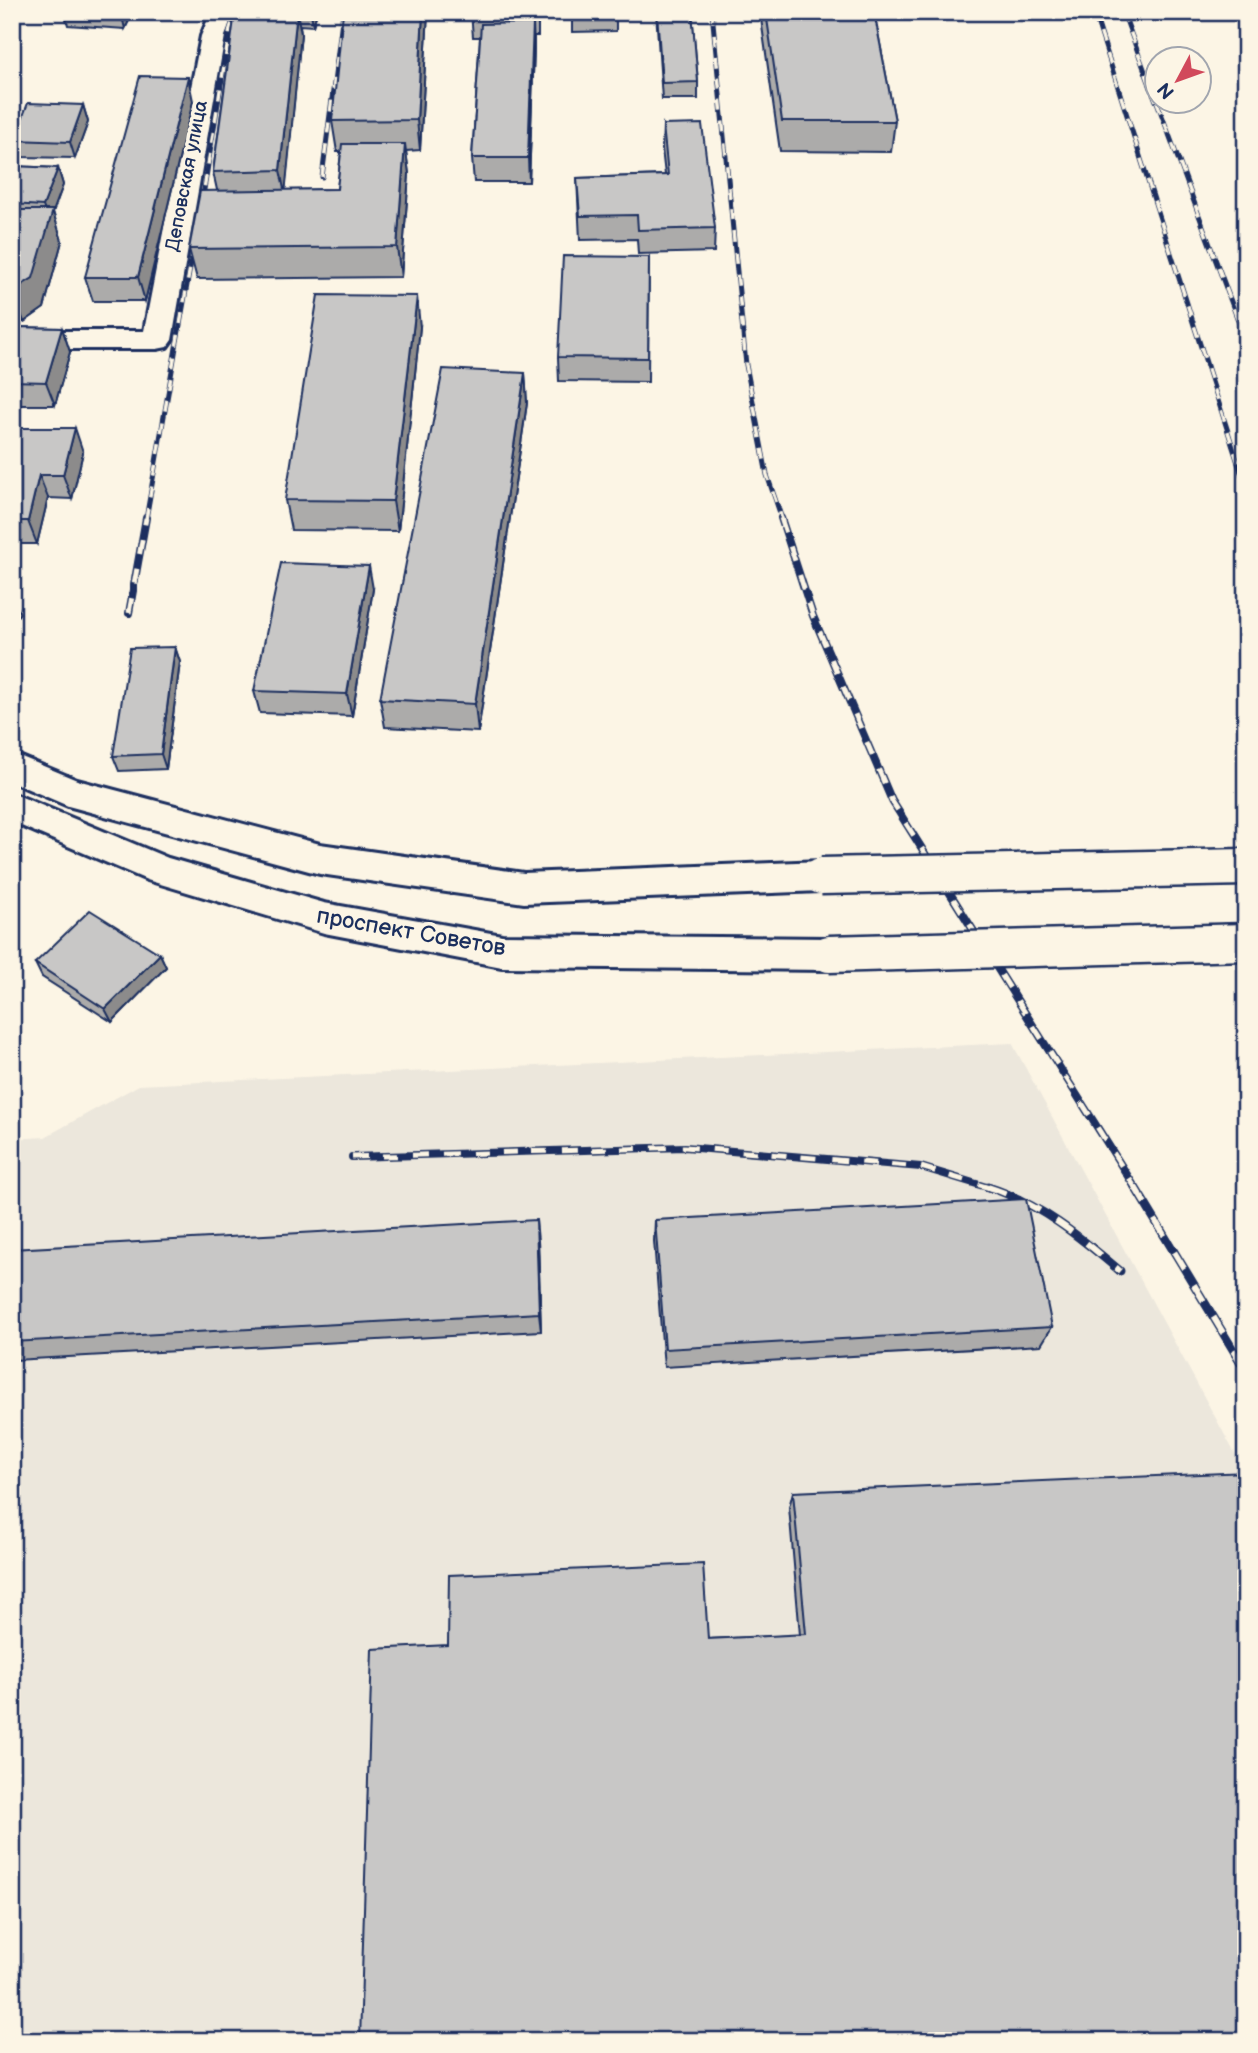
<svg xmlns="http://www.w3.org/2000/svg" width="1258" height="2053" font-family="'Balsamiq Sans',sans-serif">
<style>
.built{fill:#ece7dc}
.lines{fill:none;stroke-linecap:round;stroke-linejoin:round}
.minor-casing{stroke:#1b2f5e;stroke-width:6}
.secondary-casing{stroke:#1b2f5e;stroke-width:6}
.minor{fill:#fcf5e5;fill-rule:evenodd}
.secondary{fill:#fcf5e5;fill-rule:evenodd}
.rail-far2-casing{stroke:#1b2f5e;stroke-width:5}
.rail-far1-casing{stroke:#1b2f5e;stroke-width:8}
.rail-casing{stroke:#1b2f5e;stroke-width:9}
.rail-far2{stroke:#fcf5e5;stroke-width:3.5;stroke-dasharray:11;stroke-linecap:butt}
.rail-far1{stroke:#fcf5e5;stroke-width:5;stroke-dasharray:15;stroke-linecap:butt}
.rail{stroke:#fcf5e5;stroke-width:6;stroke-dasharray:19;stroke-linecap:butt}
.secondary-bridge-casing{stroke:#1b2f5e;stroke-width:41;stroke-linecap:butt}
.secondary-bridge{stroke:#fcf5e5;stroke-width:36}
.wall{fill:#acabaa;stroke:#1b2f5e;stroke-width:2}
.shaded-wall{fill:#8c8b8b;stroke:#1b2f5e;stroke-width:2}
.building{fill:#c8c7c6;stroke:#1b2f5e;stroke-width:2}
.labels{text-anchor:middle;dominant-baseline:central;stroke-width:7;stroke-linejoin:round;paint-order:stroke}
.far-street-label{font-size:19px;fill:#1b2f5e;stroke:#fcf5e5}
.street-label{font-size:23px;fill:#1b2f5e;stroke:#fcf5e5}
</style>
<rect width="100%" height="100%" fill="#fcf5e5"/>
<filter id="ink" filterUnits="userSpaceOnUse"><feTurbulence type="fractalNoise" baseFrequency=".0143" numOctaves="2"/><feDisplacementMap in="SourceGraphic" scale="14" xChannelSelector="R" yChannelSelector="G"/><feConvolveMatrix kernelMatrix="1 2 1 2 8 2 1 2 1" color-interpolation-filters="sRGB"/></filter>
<g filter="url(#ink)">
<!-- built -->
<path class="built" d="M1012,1043L1246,1474V2041H12V1139L45,1137L139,1085Z"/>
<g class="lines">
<defs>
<path id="minor" d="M211,12H235L225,36L172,340L167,347L157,349H12V331H144L201,36Z"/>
<path id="secondary" d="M12,753L77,780L320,844L524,873L821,861L834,866L839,876L834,886L821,891L524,903L320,874L68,806L12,782Z
M12,793L168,858L324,903L502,935L829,938L842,943L848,954L842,965L829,970L502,967L324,933L147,880L12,822Z"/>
</defs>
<!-- minor casing -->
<use href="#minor" class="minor-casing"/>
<!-- secondary casing -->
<use href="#secondary" class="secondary-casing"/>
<!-- minor -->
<use href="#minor" class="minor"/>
<!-- secondary -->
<use href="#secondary" class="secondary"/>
<defs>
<path id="rail-far2" d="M712,12L746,365L767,475L782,519
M1094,12L1246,488
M1123,12L1156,101
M1157,102L1246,342
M322,177L343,12
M201,208L230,29L236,12
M146,519L195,239"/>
<path id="rail-far1" d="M781,518L813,616L892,801L1136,1189
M129,613L146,518
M352,1157L685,1147L921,1167L993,1189"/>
<path id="rail" d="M988,1187C1039,1203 1080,1237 1120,1271
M1135,1187L1246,1371"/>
</defs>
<!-- rail-far2 casing -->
<use href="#rail-far2" class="rail-far2-casing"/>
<!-- rail-far1 casing -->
<use href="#rail-far1" class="rail-far1-casing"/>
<!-- rail casing -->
<use href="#rail" class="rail-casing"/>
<!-- rail-far2 -->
<use href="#rail-far2" class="rail-far2"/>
<!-- rail-far1 -->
<use href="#rail-far1" class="rail-far1"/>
<!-- rail -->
<use href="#rail" class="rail"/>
<defs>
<path id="secondary-bridge" d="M821,876L1246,867
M829,954L1246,942"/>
</defs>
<!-- secondary-bridge casing -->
<use href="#secondary-bridge" class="secondary-bridge-casing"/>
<!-- secondary-bridge -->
<use href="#secondary-bridge" class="secondary-bridge"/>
</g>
<!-- wall -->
<path class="wall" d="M64,12H133L125,29L68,25Z
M235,12H317L313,26L300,25L301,34L285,190L337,189L341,152H337L332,121L428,12L420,150L406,151L409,174L401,277L197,279L189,249L217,190L213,172Z
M471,12H538V36H534V48L529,182H474L472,158L480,37H473Z
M572,12H616V31L572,32Z
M656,12H692L698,82V99H662Z
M760,12H874L895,121L891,152L780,151Z
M193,101L145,301H93L85,277Z
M83,105L88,122L75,158L20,157L14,140Z
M663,125L715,228L714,252L638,254L637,239L580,240L577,178L665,175L662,149Z
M12,166L58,168L63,185L53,212L62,241L44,308L24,322H12Z
M649,257L648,382L559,381L558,357Z
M12,327L62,328L70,352L55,405H12Z
M420,327L398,531L291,530L285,500Z
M525,373L527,403L478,732L385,727L380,699Z
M12,428L83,452L72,499L48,498L37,544H12Z
M373,589L352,716L260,713L254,691Z
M175,647L180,662L166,769L119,771L113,756Z
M160,954L166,967L112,1022L42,977L35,963Z
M655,1220L1052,1327L1041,1345L664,1367L654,1241Z
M538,1241L541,1331L14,1360L12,1358V1249Z
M793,1492L1246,2041L708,1639L800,1635L789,1507Z"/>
<!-- shaded-wall -->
<path class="shaded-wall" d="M121,12H133L125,29Z
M297,12L301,34L285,194L280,170Z
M311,12H317L313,26Z
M423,12H428L420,150L417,120Z
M533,23L534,48L529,182L528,158Z
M188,77L193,101L145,301L138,277Z
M83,105L88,122L75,158L70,142Z
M405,144L409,174L401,277L397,247Z
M58,168L63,185L53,212L62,241L44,308L24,322L13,291L49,222L43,206Z
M417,296L420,327L398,531L393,501Z
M62,328L70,352L55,405L46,382Z
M525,373L527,403L478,732L475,704Z
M75,428L83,452L72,499L63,475Z
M39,475L48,498L37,544L28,521Z
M369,566L373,589L352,716L347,694Z
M12,594L20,613L12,623Z
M175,647L180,662L166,769L161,754Z
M160,954L166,967L112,1022L105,1009Z
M536,1220L538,1241L541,1331L539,1313Z"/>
<!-- building -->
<path class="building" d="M235,12H297L280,170L213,172Z
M343,12H423L417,120L332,121Z
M657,12H692L698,82L662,83Z
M766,12H874L895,121H782Z
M533,23L528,158H472L481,24Z
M140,76L188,77L138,277H85Z
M28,103L83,105L70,142L14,140Z
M702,124L715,228L638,230L637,215L580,216L577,178L668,175L663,125Z
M342,144H405L397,247L189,249L200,191L337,189Z
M12,166L58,168L43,206L12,204Z
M12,210H53L33,278L12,291Z
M563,256L649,257L648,358L558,357Z
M318,295L417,296L393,501L285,500Z
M12,327L62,328L46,382L12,381Z
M443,369L525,373L475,704L380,699Z
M12,428H75L63,475H39L28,521H12Z
M281,563L369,566L347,694L254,691Z
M175,647L161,754L113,756L130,648Z
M90,910L160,954L105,1009L35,963Z
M1026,1199L1052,1327L665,1349L655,1220Z
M536,1220L539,1313L12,1342V1249Z
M1246,1472V2041H360L372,1649L448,1645L449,1575L703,1564L708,1639L806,1634L793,1492Z"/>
</g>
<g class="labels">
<!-- far-street labels -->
<g class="far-street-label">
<text transform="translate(187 176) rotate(-79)">Деповская улица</text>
</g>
<!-- street labels -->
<g class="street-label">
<text transform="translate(411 932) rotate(10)">проспект Советов</text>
</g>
</g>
<!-- margin -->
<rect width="1258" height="2053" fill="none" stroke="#fcf5e5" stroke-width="42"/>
<rect x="21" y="21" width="1216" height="2011" fill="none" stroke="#1b2f5e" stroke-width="2.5" filter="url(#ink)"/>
<!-- north arrow -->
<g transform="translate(1178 80) rotate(229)"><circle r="33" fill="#fcf5e5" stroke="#a2a6af" stroke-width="2"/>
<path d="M0-5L12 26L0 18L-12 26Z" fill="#d1495b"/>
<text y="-10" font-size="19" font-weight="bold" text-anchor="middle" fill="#1b2f5e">N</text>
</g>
</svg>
